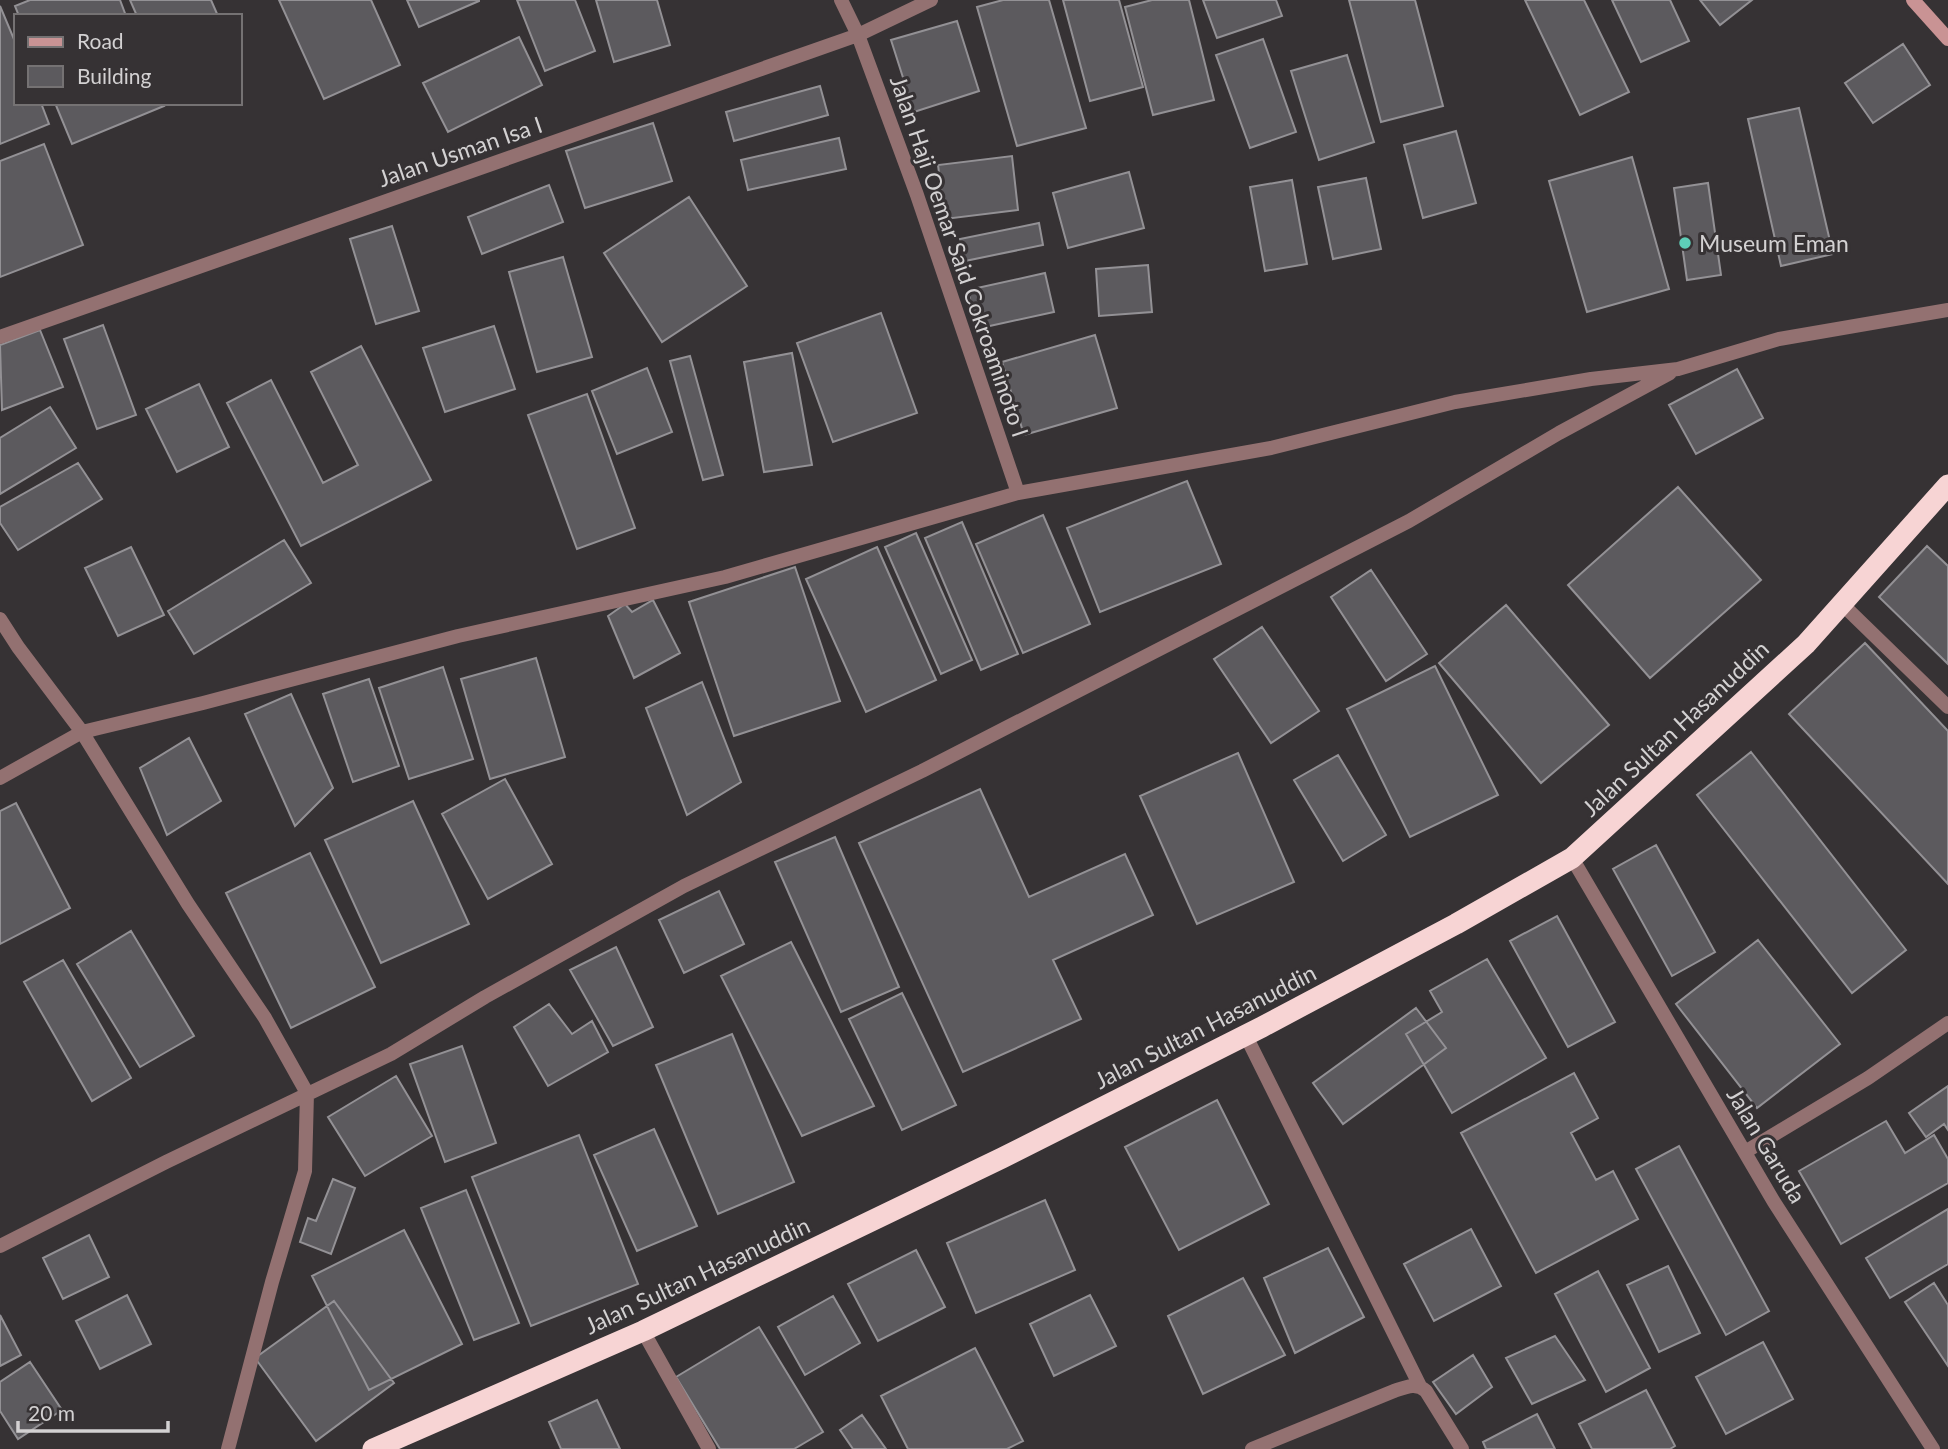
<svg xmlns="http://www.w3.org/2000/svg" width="1948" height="1449" font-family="Lato,sans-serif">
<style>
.building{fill:#5c5a5e;stroke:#939195;stroke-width:2}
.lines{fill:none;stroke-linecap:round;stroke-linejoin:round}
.street{stroke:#937171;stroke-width:14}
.secondary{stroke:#c99394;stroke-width:14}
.highway{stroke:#f7d4d4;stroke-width:21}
.poi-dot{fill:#5eceb8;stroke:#363234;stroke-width:2.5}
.labels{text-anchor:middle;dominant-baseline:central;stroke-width:6;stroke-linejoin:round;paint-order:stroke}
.street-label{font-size:23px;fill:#d3d1d2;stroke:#363234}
.poi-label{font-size:23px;fill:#d3d1d2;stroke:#363234;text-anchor:start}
</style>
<rect width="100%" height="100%" fill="#363234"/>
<!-- building -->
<path class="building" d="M30,0H120L126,16H19L15,6Z
M130,0H211L218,16H137Z
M279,0H371L400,65L324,99Z
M407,0H479V1L419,27Z
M517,0H575L595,51L545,71Z
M596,0H657L670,45L614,62Z
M1003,0H1049L1086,128L1017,146L977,7Z
M1063,0H1119L1143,87L1090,101Z
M1152,0H1189L1214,100L1153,115L1125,7Z
M1203,0H1276L1282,16L1217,38Z
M1349,0H1415L1443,106L1381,122Z
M1525,0H1584L1629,92L1580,115Z
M1612,0H1670L1689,41L1641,62Z
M1700,0H1752L1720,25Z
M0,6L16,44V103H41L49,124L0,144Z
M957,21L979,91L914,112L891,40Z
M519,37L542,85L448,132L423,83Z
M1263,39L1296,132L1250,148L1216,55Z
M1903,44L1930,85L1873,123L1845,83Z
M1347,55L1374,142L1319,160L1291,71Z
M820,86L828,115L734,141L726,112Z
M55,103H162L164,106L72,144Z
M1799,108L1833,254L1781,266L1748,119Z
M653,123L672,181L585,208L566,151Z
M1456,131L1476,203L1423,218L1404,145Z
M839,138L846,169L748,190L741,160Z
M44,144L83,245L0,277V161Z
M1012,156L1018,210L945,219L938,165Z
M1632,157L1669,289L1587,312L1549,181Z
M1129,172L1144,228L1068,248L1053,193Z
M1366,178L1381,249L1333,259L1318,187Z
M1292,180L1307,264L1265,271L1250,187Z
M1708,183L1721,275L1687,280L1674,188Z
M549,185L563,222L482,254L468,217Z
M689,197L747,286L662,342L604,253Z
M1039,223L1043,245L965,261L960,239Z
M392,226L419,311L376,324L350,239Z
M563,257L592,357L537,372L509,272Z
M1148,265L1152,312L1099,316L1096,269Z
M1045,273L1054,312L976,329L968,290Z
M881,313L917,413L833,442L797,343Z
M103,325L136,415L97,429L64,339Z
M494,326L515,389L445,412L423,348Z
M40,330L63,387L2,410L0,345Z
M1095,335L1117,408L1024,435L1002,362Z
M361,346L431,480L301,546L227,403L271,380L323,483L358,465L311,372Z
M792,353L812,465L764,472L744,362Z
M690,356L723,475L703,480L670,361Z
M647,368L672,432L617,454L592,391Z
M1737,369L1763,418L1696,454L1669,405Z
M199,384L229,447L177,472L146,409Z
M587,394L635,528L577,549L528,415Z
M50,407L76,448L0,494V438Z
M78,463L102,499L18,550L0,523V507Z
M1187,481L1221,564L1100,612L1067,528Z
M1678,487L1761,580L1650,678L1568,585Z
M1043,515L1090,624L1023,653L976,544Z
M962,522L1018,654L981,670L925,538Z
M916,533L972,660L941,674L885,547Z
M284,540L311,583L194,654L168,611Z
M1927,546L1948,566V664L1879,597Z
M131,547L164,615L118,636L85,568Z
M877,547L936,680L866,712L806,579Z
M795,567L840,701L734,736L689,602Z
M1371,570L1427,654L1386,681L1331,597Z
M653,600L680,653L634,678L608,616L625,604L632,612Z
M1506,605L1609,725L1541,783L1439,663Z
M1262,627L1319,711L1271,743L1214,659Z
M1865,643L1948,731V884L1789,714Z
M536,658L565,757L490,779L461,679Z
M1435,666L1498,795L1410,837L1347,709Z
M443,667L473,759L409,779L379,688Z
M369,679L399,766L353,782L323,694Z
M702,682L741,782L687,815L646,708Z
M291,694L333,788L295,826L245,714Z
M189,738L221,801L167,835L140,768Z
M1751,752L1906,950L1852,993L1697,795Z
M1238,753L1294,882L1197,924L1140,796Z
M1338,755L1386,835L1343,861L1294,780Z
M505,779L552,864L488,899L442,814Z
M980,789L1029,897L1125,854L1153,915L1053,960L1081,1019L963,1072L859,843Z
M413,801L469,924L381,963L325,840Z
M16,803L70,908L0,944V811Z
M835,837L899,987L841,1012L775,862Z
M1656,845L1715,952L1672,976L1613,869Z
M310,853L375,987L291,1028L226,893Z
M719,891L744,944L684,973L659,920Z
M1557,916L1615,1022L1568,1047L1510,941Z
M131,931L194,1036L140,1067L77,964Z
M1758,940L1840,1044L1757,1108L1676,1004Z
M791,942L874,1106L802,1136L721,976Z
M616,947L653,1027L613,1046L570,970Z
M1487,959L1546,1058L1452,1113L1406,1034L1442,1012L1430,991Z
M63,960L131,1078L92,1101L24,982Z
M902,993L956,1105L902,1130L849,1019Z
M549,1004L572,1034L592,1021L608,1052L548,1086L514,1027Z
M1416,1008L1446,1048L1343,1124L1313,1083Z
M732,1034L794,1182L718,1214L656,1065Z
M462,1046L496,1143L445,1162L410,1064Z
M1574,1073L1598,1118L1571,1133L1596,1180L1613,1171L1638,1219L1536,1273L1461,1133Z
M396,1076L432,1136L365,1176L328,1117Z
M1948,1086V1130L1944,1124L1926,1137L1909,1113Z
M1217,1100L1269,1204L1179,1250L1125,1147Z
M1886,1121L1905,1153L1934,1135L1948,1159V1183L1841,1244L1799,1171Z
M654,1129L697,1226L637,1251L594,1155Z
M579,1135L638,1284L531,1326L472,1177Z
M1679,1146L1769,1311L1726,1335L1636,1169Z
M333,1179L355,1188L331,1254L300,1242L308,1218L316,1221Z
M466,1190L519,1323L474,1340L421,1208Z
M1045,1200L1075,1270L976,1313L947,1243Z
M1948,1209V1264L1890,1298L1866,1258Z
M1471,1229L1501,1286L1434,1321L1404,1264Z
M404,1230L462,1344L369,1390L312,1276Z
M89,1235L109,1277L63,1299L43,1258Z
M1328,1248L1364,1317L1295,1353L1264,1278Z
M916,1250L945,1307L878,1341L848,1284Z
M1668,1266L1700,1333L1659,1352L1627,1285Z
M1598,1271L1650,1368L1606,1392L1555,1294Z
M1243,1278L1285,1355L1203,1394L1168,1316Z
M1934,1283L1948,1305V1366L1905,1302Z
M127,1295L151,1344L100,1369L76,1321Z
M1090,1295L1116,1346L1054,1376L1030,1324Z
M833,1296L860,1343L805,1375L778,1327Z
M334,1301L394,1383L316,1441L255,1358Z
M0,1315L21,1355L0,1366Z
M759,1327L823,1432L794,1449H720L676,1377Z
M1555,1336L1585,1380L1532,1404L1506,1358Z
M1763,1342L1793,1399L1726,1434L1696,1377Z
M975,1348L1023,1441L1007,1449H908L881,1396Z
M1473,1355L1492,1387L1456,1414L1433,1382Z
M30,1362L62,1410L18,1439L0,1411V1382Z
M1646,1390L1675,1446L1670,1449H1592L1579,1424Z
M597,1400L620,1449H561L549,1422Z
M1537,1414L1555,1449H1486L1483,1442Z
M862,1415L886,1449H853L840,1430Z"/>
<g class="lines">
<!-- street -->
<path class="street" d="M841,0L858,35L917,195L1018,493
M0,337L858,35L931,0
M1842,604L1948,707
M0,619L18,647L82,732L188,904L265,1018L307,1093L305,1171L272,1282L228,1449
M0,778L82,732L203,703L458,636L725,577L1018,493L1271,448L1455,402L1591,379L1678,369L1779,339L1948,310
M1572,858L1774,1202L1933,1449
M1246,1036L1420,1386
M1745,1152L1868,1078L1948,1023
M0,1246L166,1162L391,1054L485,997L684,886L922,771L1409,521L1559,433L1670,373
M643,1331L709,1449
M1252,1449L1394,1391C1406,1387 1416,1382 1426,1391L1462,1449"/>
<!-- secondary -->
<path class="secondary" d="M1913,0L1948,39"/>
<!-- highway -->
<path class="highway" d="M373,1449L643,1331L1002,1158L1262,1027L1456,924L1572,858L1806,644L1948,485"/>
</g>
<!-- markers -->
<circle class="poi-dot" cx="1685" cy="243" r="7"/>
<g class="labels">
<!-- street labels -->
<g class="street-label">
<text transform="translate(460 151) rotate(-19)">Jalan Usman Isa I</text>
<text transform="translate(960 256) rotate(71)">Jalan Haji Oemar Said Cokroaminoto I</text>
<text transform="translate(1675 728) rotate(-43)">Jalan Sultan Hasanuddin</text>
<text transform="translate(1205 1026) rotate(-27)">Jalan Sultan Hasanuddin</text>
<text transform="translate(1767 1145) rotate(59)">Jalan Garuda</text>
<text transform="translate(697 1275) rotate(-25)">Jalan Sultan Hasanuddin</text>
</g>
<!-- poi labels -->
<g class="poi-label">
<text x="1699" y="243">Museum Eman</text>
</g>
</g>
<!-- legend -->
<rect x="14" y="14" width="228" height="91" fill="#363234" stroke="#757273" stroke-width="2"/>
<rect x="28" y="37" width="35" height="10" fill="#c99394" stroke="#757273" stroke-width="2"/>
<text x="77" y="49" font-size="21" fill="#d3d1d2">Road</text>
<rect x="28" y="66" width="35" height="21" fill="#5c5a5e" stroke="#757273" stroke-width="2"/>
<text x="77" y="84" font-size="21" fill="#d3d1d2">Building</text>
<!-- scale -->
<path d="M18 1421v10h150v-10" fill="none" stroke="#d3d1d2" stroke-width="3.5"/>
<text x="28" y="1421" font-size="21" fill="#d3d1d2" stroke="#363234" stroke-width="5" paint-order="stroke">20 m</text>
</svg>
